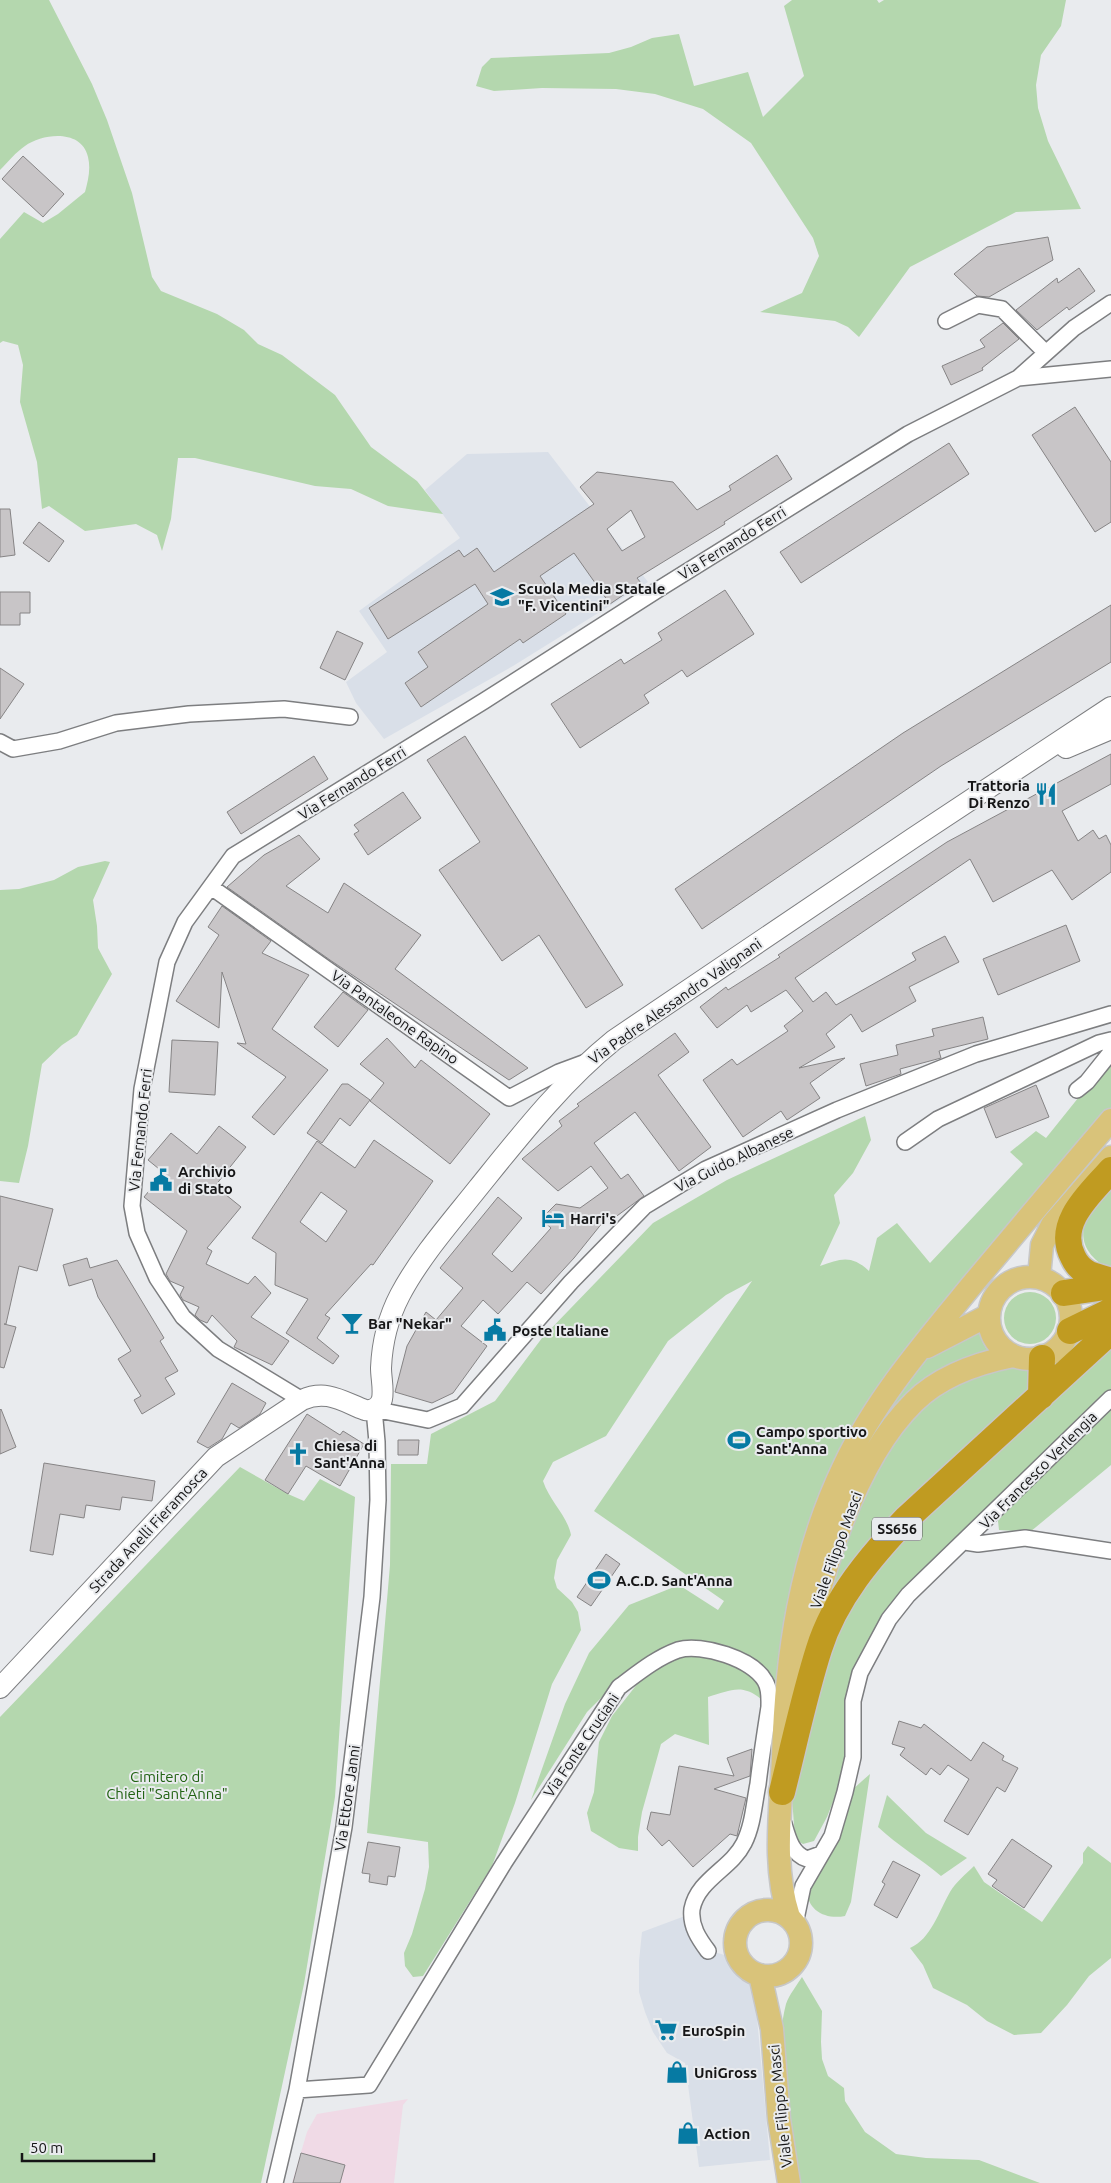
<svg xmlns="http://www.w3.org/2000/svg" width="1111" height="2183" font-family="Ubuntu,sans-serif">
<style>
.built{fill:#d9dfe8}
.industrial{fill:#f0dae6}
.green{fill:#b4d7ae}
.building{fill:#c8c5c7;stroke:#868485;fill-rule:evenodd}
.lines{fill:none;stroke-linecap:round;stroke-linejoin:round}
.street-casing{stroke:#7d7e80;stroke-width:18}
.secondary-casing{stroke:#7d7e80;stroke-width:22}
.primary-casing{stroke:#c7c7c7;stroke-width:25}
.highway-casing{stroke:#c7c7c7;stroke-width:29}
.street{stroke:#fff;stroke-width:15}
.secondary{stroke:#fff;stroke-width:20}
.primary{stroke:#d9c37a;stroke-width:22}
.highway{stroke:#c09b21;stroke-width:26}
.labels{text-anchor:middle;dominant-baseline:central;stroke-width:4;stroke-linejoin:round;paint-order:stroke}
.shield{fill:#e9ebee;stroke:#555557;stroke-width:1}
.shield-label{font-size:14px;font-weight:bold;fill:#151516}
.street-label{font-size:15px;fill:#151516;stroke:#e9ebee}
.poi-label{font-size:15px;font-weight:bold;fill:#151516;stroke:#e9ebee;text-anchor:start}
.park-label{font-size:15px;fill:#226314;stroke:#e9ebee}
</style>
<rect width="100%" height="100%" fill="#e9ebee"/>
<!-- built -->
<path class="built" d="M548,452L648,582L513,666L384,739L356,703L346,682L387,652L359,611L460,538L425,490L467,454Z
M685,1916L700,1948L735,1958L754,1985L770,2160L699,2167L685,2063L667,2053L653,2032L645,2012L639,1992V1961L642,1932Z"/>
<!-- industrial -->
<path class="industrial" d="M408,2099L403,2105L394,2183H292L307,2132L317,2114Z"/>
<!-- green -->
<path class="green" d="M0,0H49L92,84L107,120L132,193L152,277L161,291L217,314L244,330L258,344L282,355L335,395L371,447L417,481L443,514L388,506L351,489L315,486L195,458H178L171,519L162,551L157,535L136,524L85,531L49,506L42,509L37,462L20,402L23,365L18,345L3,341L0,343V239L24,212L43,223L58,214L85,192C88,181 91,169 88,157C82,129 43,133 25,146C16,152 8,162 0,170Z
M792,0H877L879,3L884,0H1066L1061,26L1041,55L1036,85L1038,108L1048,141L1081,209L1016,212L910,267L859,337L848,327L835,321L760,312L802,293L819,256L813,238L751,143L703,109L655,94L616,89L542,88L494,91L476,86L482,67L491,58L609,53L631,47L652,38L679,34L694,86L748,72L763,117L804,76L784,6Z
M105,861L110,862L93,900L97,926L98,948L112,974L77,1035L62,1045L42,1064L28,1146L19,1183L0,1181V890L19,889L54,880L78,867Z
M1111,1057V1116L884,1386L776,1699L766,1679L693,1646L615,1684L587,1712L531,1800L565,1704L589,1653L629,1605L679,1585L718,1610L724,1601L594,1511L752,1281L726,1295L668,1341L606,1436L553,1462L543,1481C550,1502 567,1515 571,1535L557,1560L554,1578L557,1588L572,1602L578,1612L581,1630L552,1684L515,1803L492,1866L423,1976L413,1977L405,1966L404,1953L412,1934L425,1889L429,1867L428,1842L367,1833L390,1565L391,1464H427L431,1434L495,1401L542,1338L653,1223L727,1180L865,1116L871,1140L853,1173L834,1195L840,1223L820,1266C840,1259 851,1254 869,1271L877,1238L897,1223L930,1263L1023,1164L1010,1152L1036,1131L1046,1138Z
M1111,1184V1270C1091,1259 1077,1244 1086,1219C1091,1207 1104,1195 1111,1184Z
M1004 1318a26 26 0 1 1 52 0a26 26 0 1 1-52 0Z
M1097,1326L833,1600L824,1597L845,1532L899,1429L953,1383L1007,1366L1028,1371L1043,1370L1060,1363L1073,1350L1081,1337Z
M979,1328L983,1343L989,1353L894,1412L887,1409L905,1385L928,1357Z
M1111,1341V1465L1030,1532L999,1530L996,1503L880,1622L846,1753L843,1776L827,1817L814,1841L803,1844L795,1839L791,1783L820,1654L878,1558Z
M240,1467L288,1494L304,1501L320,1479L355,1497L335,1797L304,1984L261,2183H0V1717Z
M697,1651L743,1668L755,1680L764,1696L762,1728L761,1699C741,1683 730,1691 708,1697L709,1745L675,1734L661,1744L642,1812L638,1837V1851L619,1848L591,1831L587,1813L594,1792L599,1742L612,1716L638,1683L662,1663Z
M870,1774L851,1902L845,1916C825,1920 805,1910 807,1886C808,1879 840,1807 846,1798C852,1789 862,1781 870,1774Z
M887,1795L926,1833L967,1858L941,1876C921,1859 898,1846 878,1827Z
M1088,1846L1111,1863V1958L1089,1976L1067,2005L1041,2033L1014,2035L987,2021L967,2005L933,1988L923,1965L910,1948C931,1939 939,1911 950,1892C956,1882 966,1874 974,1866L984,1882L1042,1922L1083,1863V1853Z
M802,1977L822,2011L821,2042L822,2059L828,2076L844,2088L845,2101L865,2132L896,2154L926,2158L979,2160L1040,2183H800C791,2129 772,2056 786,2004C789,1995 797,1985 802,1977Z"/>
<!-- building -->
<path class="building" d="M23,156L64,194L43,217L2,179Z
M1048,237L1053,260L989,297L977,296L954,274L987,247Z
M1079,268L1095,291L1069,310L1067,307L1037,330L1016,310L1057,278L1058,283Z
M1003,323L1019,339L982,368L983,370L951,385L942,366L985,347L980,340Z
M1075,407L1111,462V522L1095,532L1032,435Z
M949,443L969,474L801,583L780,552Z
M777,455L792,479L724,522L725,524L637,578L641,583L610,604L574,553L540,576L566,614L523,643L520,639L421,707L405,683L428,667L418,652L488,604L475,584L388,639L369,608L459,550L464,557L477,548L494,572L594,504L580,487L597,472L673,482L697,510L731,490L729,486ZM631,510L645,537L622,551L607,529Z
M0,509H10L15,555L0,557Z
M39,522L64,541L49,562L23,543Z
M725,590L754,634L687,677L682,670L644,695L649,703L580,748L551,704L621,659L624,664L662,640L658,633Z
M0,592H30V613H20V625H0Z
M1111,605V662L941,766L702,929L675,889L903,733Z
M337,631L363,643L345,680L320,668Z
M0,668L24,684L0,719Z
M465,736L623,985L586,1008L539,935L502,961L439,870L480,842L427,760Z
M1111,754V784L1062,811L1078,841L1093,830L1099,839L1106,835L1111,845V872L1072,900L1052,870L993,902L970,859L795,978L813,1002L826,992L836,1005L916,960L912,953L945,936L959,962L909,987L916,1001L862,1032L851,1014L826,1034L835,1047L799,1068L845,1058L810,1083L820,1098L787,1120L781,1111L743,1137L703,1080L732,1059L737,1065L788,1031L784,1026L803,1011L786,990L751,1012L747,1005L717,1028L700,1007L726,987L728,990L780,957L778,955L947,842Z
M314,756L328,779L241,834L227,812Z
M403,792L421,818L368,855L354,834L359,831L354,825Z
M299,835L320,859L286,886L328,913L344,883L421,935L395,969L528,1068L509,1080L330,960L227,887L264,855Z
M222,906L271,941L262,953L309,975L272,1029L328,1070L274,1135L252,1117L286,1077L237,1043L246,1044L222,972L219,1028L176,1001L219,935L208,927Z
M1066,925L1080,961L998,995L983,959Z
M343,992L368,1010L338,1047L314,1027Z
M983,1017L988,1039L939,1051L941,1058L900,1069L901,1074L866,1086L860,1064L898,1055L896,1045L934,1036L932,1029Z
M675,1033L689,1052L658,1075L711,1147L679,1171L635,1112L594,1143L621,1179L628,1174L644,1196L610,1221L607,1217L574,1258L541,1294L527,1282L498,1314L483,1300L461,1326L487,1346L453,1393L432,1403L395,1392L407,1346L426,1312L436,1320L463,1288L440,1268L498,1197L522,1218L492,1254L512,1272L551,1228L541,1219L556,1204L580,1208L608,1188L591,1166L558,1191L522,1159L562,1126L559,1121L579,1106L577,1104Z
M387,1038L415,1068L421,1060L490,1114L450,1164L370,1101L384,1083L360,1064Z
M172,1040L218,1042L215,1095L169,1092Z
M342,1084H348L370,1100L350,1126L340,1118L322,1143L307,1133Z
M1036,1085L1049,1117L996,1138L984,1108Z
M219,1126L246,1147L215,1186L241,1207L207,1248L212,1251L206,1264L248,1284L255,1276L271,1293L251,1317L289,1341L272,1365L234,1347L237,1341L212,1315L207,1323L200,1320L195,1315L199,1307L183,1300L180,1295L184,1287L170,1281L166,1274L187,1231L144,1197L164,1173L148,1160L171,1133L197,1154Z
M374,1140L433,1181L373,1265L371,1264L325,1315L330,1318L317,1338L339,1356L333,1364L286,1333L308,1299L275,1285L276,1253L252,1238L317,1141L355,1168ZM321,1192L347,1211L326,1242L300,1222Z
M0,1196L53,1209L37,1271L19,1266L6,1324H4L16,1327L4,1368L0,1367Z
M87,1258L90,1268L117,1260L164,1338L160,1341L178,1371L165,1378L175,1394L142,1414L134,1400L141,1396L118,1359L131,1351L98,1297L92,1279L69,1286L63,1265Z
M232,1383L266,1403L260,1414L239,1428L231,1423L222,1439L208,1448L197,1442Z
M1,1409L16,1447L0,1454V1410Z
M307,1414L340,1435L343,1431L364,1444L340,1486L306,1466L288,1494L265,1480Z
M398,1440H419L418,1455H398Z
M44,1463L155,1481L152,1501L122,1497L120,1510L86,1505L84,1518L60,1514L53,1555L30,1551Z
M606,1554L620,1564L591,1606L577,1597Z
M899,1721L921,1728L924,1724L971,1761L983,1742L1004,1756L1002,1760L1018,1768L1005,1792L997,1787L968,1835L944,1821L969,1779L948,1765L940,1775L931,1768L926,1775L900,1755L905,1748L892,1744Z
M752,1749L750,1776L714,1789L746,1798L737,1836L730,1834L693,1867L669,1840L662,1846L647,1829L651,1812L670,1815L679,1766L734,1776L727,1758Z
M1012,1839L1052,1866L1024,1908L992,1886L997,1880L988,1874Z
M368,1842L400,1847L395,1877L388,1876L387,1885L369,1882L370,1874L362,1873Z
M893,1861L920,1875L897,1918L874,1905L885,1884L882,1882Z
M301,2153L345,2165L340,2183H293Z"/>
<g class="lines">
<defs>
<path id="street" d="M946,321L978,305L1002,309L1046,353
M1018,378L1074,328L1111,303
M0,742L13,749L59,741L116,723L189,714L284,709L350,717
M211,887L509,1098L559,1072L586,1062
M1077,1090L1087,1082L1111,1052
M905,1142L938,1119L1099,1043L1111,1040
M302,1400L218,1349L183,1317L157,1278L137,1233L132,1206L142,1089L167,962L185,922L233,856L484,701L659,589L908,434L1018,378L1111,369
M965,1542L978,1544L1025,1538L1111,1551
M784,1824C788,1838 792,1854 807,1859L821,1854
M795,1924L803,1886L832,1836L845,1792L853,1757V1701L860,1673L889,1619L908,1595L1111,1398
M297,2090L369,2085L504,1863L619,1687C638,1673 656,1658 678,1650C702,1643 753,1659 765,1681C770,1689 769,1699 769,1707C765,1733 761,1758 758,1784C754,1804 753,1825 744,1843C731,1869 698,1879 692,1909C690,1926 699,1939 708,1951
M275,2183L297,2090L344,1827L372,1597L378,1500L377,1442L374,1409L428,1420L462,1406L571,1282L645,1206L706,1169L837,1110L976,1054L1111,1014"/>
<path id="secondary" d="M1066,748L1111,729
M0,1688L216,1457L302,1400C326,1389 342,1401 365,1410C372,1411 380,1407 382,1399C384,1389 381,1378 381,1368C382,1343 388,1318 400,1295C420,1257 451,1222 478,1188C520,1136 562,1082 614,1040L913,838L1111,707"/>
<path id="primary" d="M989 1318a41 41 0 1 1 82 0a41 41 0 1 1-82 0Z
M1039,1277L1042,1245L1052,1225L1111,1157
M927,1347L989,1315
M803,1668C817,1584 852,1463 914,1402C940,1376 978,1363 1013,1356
M735 1943a33 33 0 1 1 66 0a33 33 0 1 1-66 0Z
M789,1917C772,1865 781,1810 783,1756C786,1655 800,1558 844,1466C875,1400 925,1342 971,1286C1017,1231 1064,1175 1111,1120
M760,1975L772,2029L779,2119L789,2183"/>
<path id="highway" d="M1111,1170C1091,1193 1055,1223 1073,1257C1076,1264 1082,1270 1089,1274C1096,1277 1104,1278 1111,1281
M1064,1293L1111,1286
M1070,1331L1111,1311
M1041,1396L1042,1358
M782,1792C794,1745 804,1696 819,1649C835,1598 871,1556 907,1518L1111,1331"/>
</defs>
<!-- street casing -->
<use href="#street" class="street-casing"/>
<!-- secondary casing -->
<use href="#secondary" class="secondary-casing"/>
<!-- primary casing -->
<use href="#primary" class="primary-casing"/>
<!-- highway casing -->
<use href="#highway" class="highway-casing"/>
<!-- street -->
<use href="#street" class="street"/>
<!-- secondary -->
<use href="#secondary" class="secondary"/>
<!-- primary -->
<use href="#primary" class="primary"/>
<!-- highway -->
<use href="#highway" class="highway"/>
</g>
<!-- icons -->
<defs>
<symbol id="school-bare" viewBox="-9 -9 18 18"><path d="M0-5L7-2L0 1L-7-2ZM-4 1L0 2.5L4 1V4Q0 6-4 4Z" fill="#067aa3" stroke="#e9ebee" stroke-width="2.5" paint-order="stroke"/></symbol>
<symbol id="restaurant-bare" viewBox="-9 -9 18 18"><path d="M-5-6h1v4h1v-4h1v4h1v-4h1v5L-1.5 .5V6h-2V.5L-5-1ZM5-6V6H3V1.5H1.5Q1.5-4 5-6Z" fill="#067aa3" stroke="#e9ebee" stroke-width="2.5" paint-order="stroke"/></symbol>
<symbol id="civic-bare" viewBox="-9 -9 18 18"><path d="M-.6-6.5H3V-4.5H.6V-3L4-1V1h2V6H-6V1h2V-1L-.6-3ZM-1.2 2.5V6h2.4V2.5Z" fill="#067aa3" stroke="#e9ebee" stroke-width="2.5" paint-order="stroke"/></symbol>
<symbol id="hotel-bare" viewBox="-9 -9 18 18"><path d="M-6-4.5h1.5V1H6V5H4.5V3h-9V5H-6ZM-4 0a1.8 1.8 0 1 1 3.6 0ZM.5 0V-2.5h3Q6-2.5 6 0Z" fill="#067aa3" stroke="#e9ebee" stroke-width="2.5" paint-order="stroke"/></symbol>
<symbol id="bar-bare" viewBox="-9 -9 18 18"><path d="M-6-5H6L.8 .8V4.5H3.5V6h-7V4.5H-.8V.8Z" fill="#067aa3" stroke="#e9ebee" stroke-width="2.5" paint-order="stroke"/></symbol>
<symbol id="stadium-bare" viewBox="-9 -9 18 18"><path d="M0-5a6.5 5 0 1 0 0 10a6.5 5 0 1 0 0-10ZM-3.5-1.8h7v3.6h-7Z" fill="#067aa3" stroke="#e9ebee" stroke-width="2.5" paint-order="stroke"/></symbol>
<symbol id="church-bare" viewBox="-9 -9 18 18"><path d="M-1.2-6h2.4v3.5h3.3v2.4h-3.3V6h-2.4V-.1h-3.3v-2.4h3.3Z" fill="#067aa3" stroke="#e9ebee" stroke-width="2.5" paint-order="stroke"/></symbol>
<symbol id="supermarket-bare" viewBox="-9 -9 18 18"><path d="M-6-5.5h2.5l.6 2H6L4.5 2H-2.5L-4.4-4H-6ZM-1.5 3.2a1.3 1.3 0 1 0 .1 0ZM3 3.2a1.3 1.3 0 1 0 .1 0Z" fill="#067aa3" stroke="#e9ebee" stroke-width="2.5" paint-order="stroke"/></symbol>
<symbol id="shop-bare" viewBox="-9 -9 18 18"><path d="M-5-2.5h2.3a2.7 3.5 0 0 1 5.4 0H5L5.5 6h-11ZM-1.5-2.5h3a1.5 2.3 0 0 0-3 0Z" fill="#067aa3" stroke="#e9ebee" stroke-width="2.5" paint-order="stroke"/></symbol>
</defs>
<g fill-rule="evenodd">
<use href="#school-bare" x="486" y="581" width="32" height="32"/>
<use href="#restaurant-bare" x="1030" y="778" width="32" height="32"/>
<use href="#civic-bare" x="145" y="1164" width="32" height="32"/>
<use href="#hotel-bare" x="537" y="1202" width="32" height="32"/>
<use href="#bar-bare" x="336" y="1307" width="32" height="32"/>
<use href="#civic-bare" x="479" y="1314" width="32" height="32"/>
<use href="#stadium-bare" x="723" y="1424" width="32" height="32"/>
<use href="#church-bare" x="282" y="1438" width="32" height="32"/>
<use href="#stadium-bare" x="583" y="1564" width="32" height="32"/>
<use href="#supermarket-bare" x="650" y="2014" width="32" height="32"/>
<use href="#shop-bare" x="661" y="2056" width="32" height="32"/>
<use href="#shop-bare" x="672" y="2117" width="32" height="32"/>
</g>
<g class="labels">
<!-- shield labels -->
<rect class="shield" x="872" y="1517.5" width="50" height="23" rx="4"/>
<g class="shield-label">
<text x="897" y="1529">SS656</text>
</g>
<!-- street labels -->
<g class="street-label">
<text transform="translate(732 543) rotate(-32)">Via Fernando Ferri</text>
<text transform="translate(352 783) rotate(-32)">Via Fernando Ferri</text>
<text transform="translate(675 1001) rotate(-35)">Via Padre Alessandro Valignani</text>
<text transform="translate(395 1017) rotate(35)">Via Pantaleone Rapino</text>
<text transform="translate(140 1130) rotate(-84)">Via Fernando Ferri</text>
<text transform="translate(734 1159) rotate(-26)">Via Guido Albanese</text>
<text transform="translate(1038 1470) rotate(-45)">Via Francesco Verlengia</text>
<text transform="translate(148 1530) rotate(-47)">Strada Anelli Fieramosca</text>
<text transform="translate(836 1550) rotate(-70)">Viale Filippo Masci</text>
<text transform="translate(581 1745) rotate(-56)">Via Fonte Cruciani</text>
<text transform="translate(347 1798) rotate(-82)">Via Ettore Janni</text>
<text transform="translate(780 2106) rotate(-96)">Viale Filippo Masci</text>
</g>
<!-- poi labels -->
<g class="poi-label">
<text x="518" y="588">Scuola Media Statale<tspan x="518" dy="17">"F. Vicentini"</tspan></text>
<text x="1030" y="785" text-anchor="end">Trattoria<tspan x="1030" dy="17">Di Renzo</tspan></text>
<text x="178" y="1171">Archivio<tspan x="178" dy="17">di Stato</tspan></text>
<text x="570" y="1218">Harri's</text>
<text x="368" y="1323">Bar "Nekar"</text>
<text x="512" y="1330">Poste Italiane</text>
<text x="756" y="1431">Campo sportivo<tspan x="756" dy="17">Sant'Anna</tspan></text>
<text x="314" y="1445">Chiesa di<tspan x="314" dy="17">Sant'Anna</tspan></text>
<text x="616" y="1580">A.C.D. Sant'Anna</text>
<text x="682" y="2030">EuroSpin</text>
<text x="694" y="2072">UniGross</text>
<text x="704" y="2133">Action</text>
</g>
<!-- park labels -->
<g class="park-label">
<text x="167" y="1776">Cimitero di<tspan x="167" dy="17">Chieti "Sant'Anna"</tspan></text>
</g>
</g>
<!-- scale -->
<path d="M22 2153v8h132v-8" fill="none" stroke="#151516" stroke-width="2.5"/>
<text x="30" y="2153" font-size="15" fill="#151516" stroke="#e9ebee" stroke-width="4" paint-order="stroke">50 m</text>
</svg>
